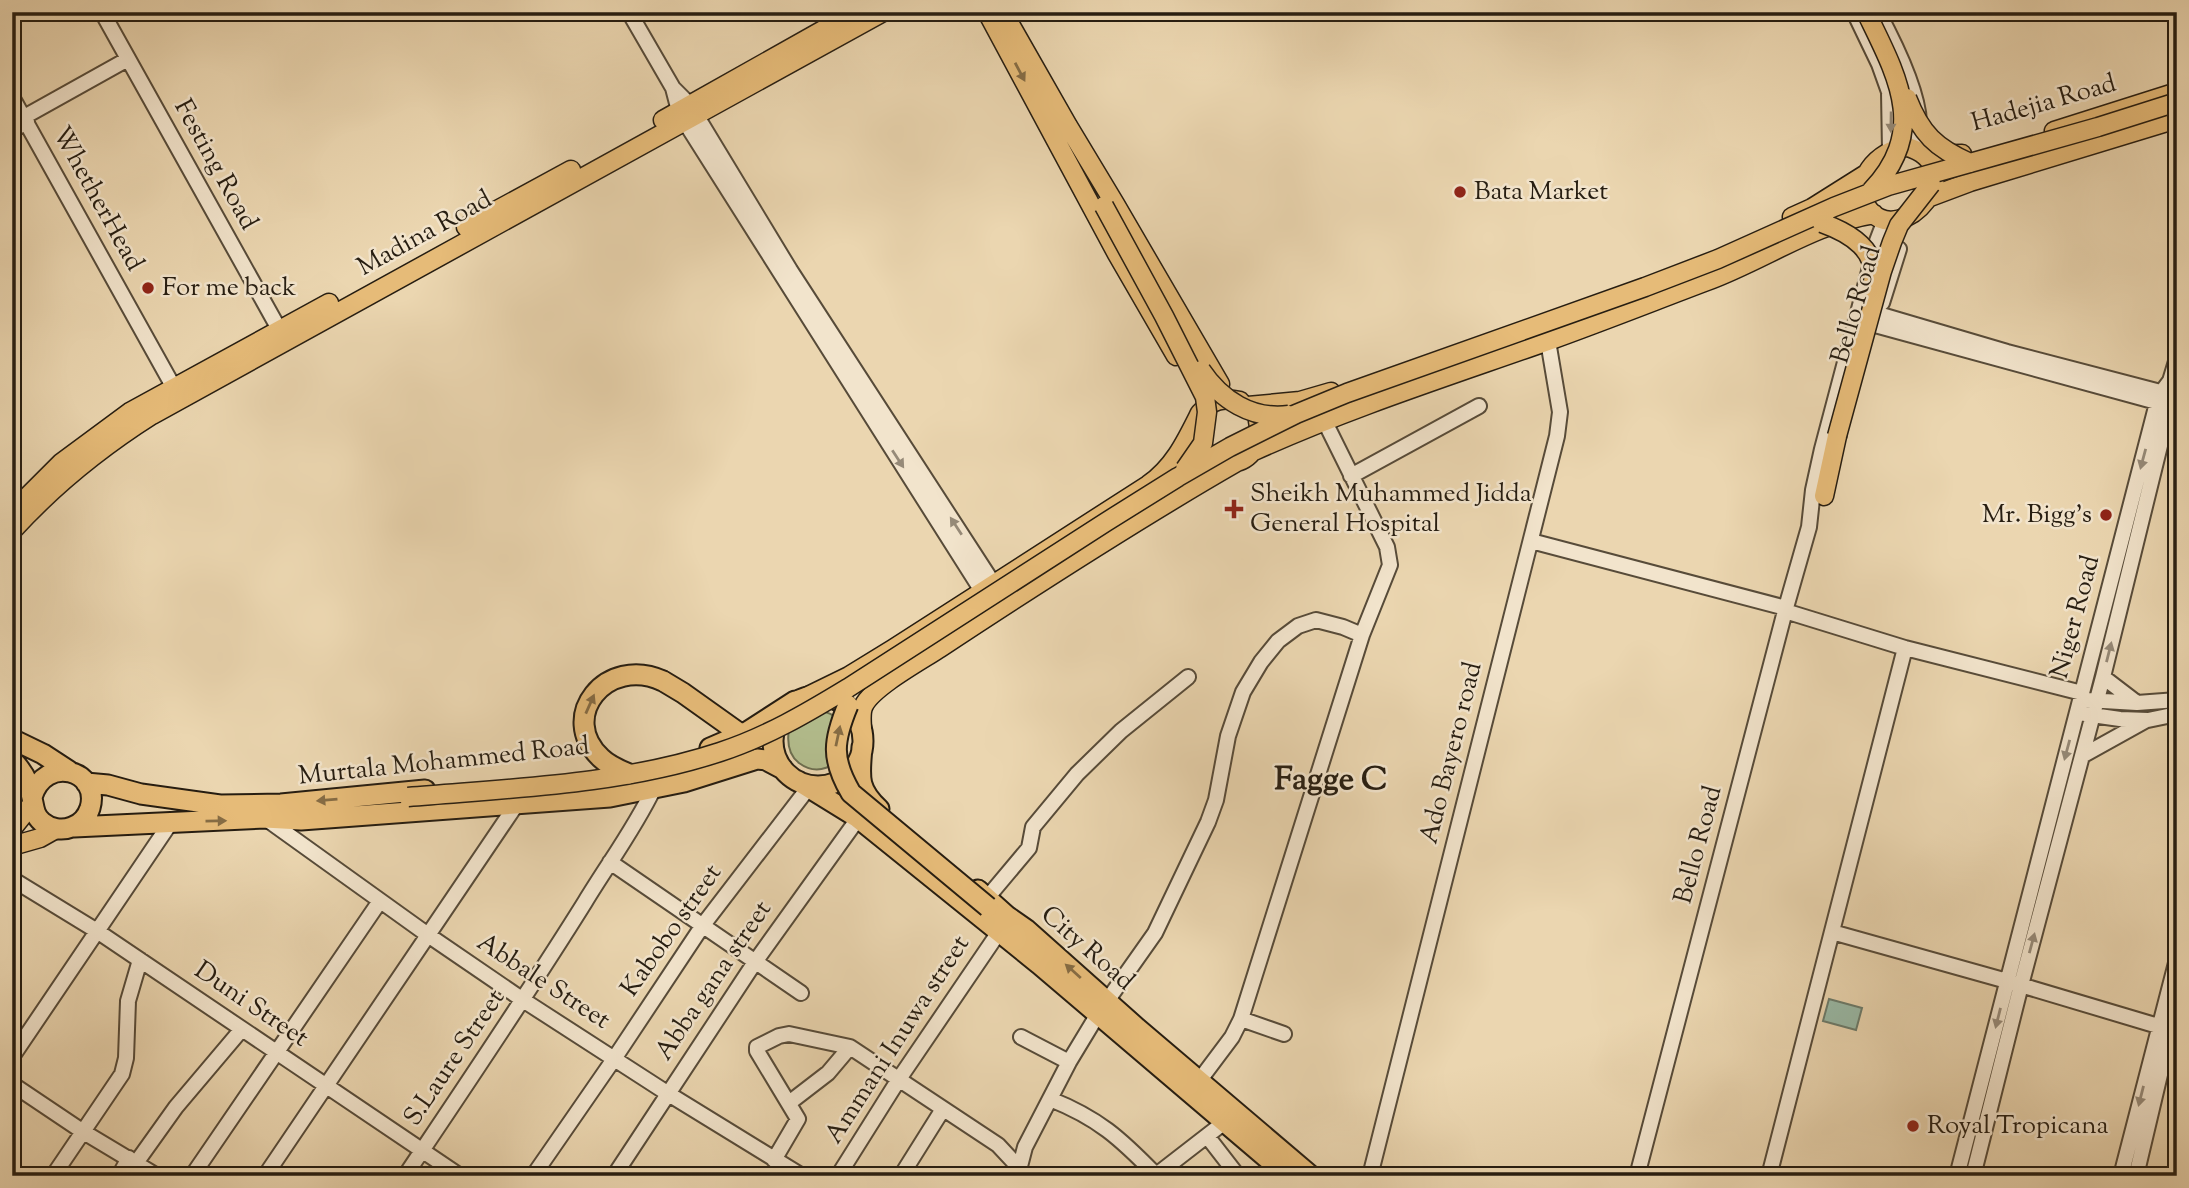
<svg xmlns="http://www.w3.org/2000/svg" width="2189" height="1188" font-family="'Sorts Mill Goudy',serif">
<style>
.green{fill:#b3be8e;stroke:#6c6e50;stroke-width:2}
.water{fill:#99baa7;stroke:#6b7b6b;stroke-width:2}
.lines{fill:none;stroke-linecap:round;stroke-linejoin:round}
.minor-casing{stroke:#574b39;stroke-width:18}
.major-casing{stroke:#261d11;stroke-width:21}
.highway-casing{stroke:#261d11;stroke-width:23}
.minor{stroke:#f2e4cc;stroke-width:14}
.major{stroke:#e6bb78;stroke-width:18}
.highway{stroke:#e6bb78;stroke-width:19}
.major-bridge-casing{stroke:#261d11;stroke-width:21;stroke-linecap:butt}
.highway-bridge-casing{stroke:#261d11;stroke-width:23;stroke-linecap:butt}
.major-bridge{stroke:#e6bb78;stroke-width:18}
.highway-bridge{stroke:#e6bb78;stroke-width:19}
.oneway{fill:#866c44}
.oneway2{fill:#968a78}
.poi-dot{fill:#8f2418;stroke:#f2e4cc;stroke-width:2.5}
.labels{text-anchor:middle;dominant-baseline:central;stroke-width:5;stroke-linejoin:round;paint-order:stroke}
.street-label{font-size:26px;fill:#261d11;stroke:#f2e4cc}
.poi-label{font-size:26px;fill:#261d11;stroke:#f2e4cc;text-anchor:start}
.district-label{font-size:33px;font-weight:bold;fill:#261d11;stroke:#f2e4cc}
</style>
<rect width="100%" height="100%" fill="#ebd6b0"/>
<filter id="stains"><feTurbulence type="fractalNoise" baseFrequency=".00286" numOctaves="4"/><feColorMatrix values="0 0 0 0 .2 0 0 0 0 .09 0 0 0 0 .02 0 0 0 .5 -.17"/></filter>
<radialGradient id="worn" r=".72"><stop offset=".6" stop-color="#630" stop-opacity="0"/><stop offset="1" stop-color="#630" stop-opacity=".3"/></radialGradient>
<!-- green -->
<path class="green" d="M816,710C876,719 837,791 799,763C788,755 787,742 789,729Z"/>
<!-- water -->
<path class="water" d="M1829,999L1862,1008L1856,1030L1823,1021Z"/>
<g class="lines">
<defs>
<path id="minor" d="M102,12L284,338
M629,12L673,88
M1854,12L1879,64L1889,92L1890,151
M1878,12C1893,40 1918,91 1919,122C1920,131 1918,141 1917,150
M12,97L178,395
M24,117L128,59
M12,130L27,122
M1882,303L1899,249
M1878,314L2007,352L2168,394
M1875,325L2164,404
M1351,476L1479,406
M1531,541L1786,608
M982,591L685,122L679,111L673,88L690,105L790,270L993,583
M1785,611L1905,648L2082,693
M2103,677L2137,703
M2087,700L2137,703L2177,700
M2085,714L2120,719L2148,720L2177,714
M2082,756L2145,721
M265,818L428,935L523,1000L667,1093L802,1176
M610,862L801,993
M12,879L97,931L460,1176
M987,898L1029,848L1033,827L1077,774L1121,731L1188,677
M1832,932L2007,981L2158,1026
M1107,1001L1155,933L1208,822L1216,800L1228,736L1243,692L1261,662L1278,641L1298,626L1316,620L1343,627L1362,635
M1241,1019L1284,1034
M1021,1037L1069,1062
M12,1057L171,822
M1199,1081L1232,1037L1241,1019L1362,635L1390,565L1387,547L1325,422
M12,1084L82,1131L157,1176
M1050,1099C1098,1118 1120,1138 1156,1175
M789,1103L828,1073L850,1047
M1207,1136L1238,1176
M774,1160L798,1119L757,1051V1047L779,1036L789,1034L850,1047L998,1145L1027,1176
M136,1163L176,1107L242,1029
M1018,1174L1025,1147L1069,1062L1098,1014
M53,1176L122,1074L126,1058L128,1001L140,960
M119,1176L129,1158
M192,1176L380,901
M265,1176L516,805
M405,1176C466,1085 527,995 585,902C608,864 635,828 654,788
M533,1176L614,1059L703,925L809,787
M614,1176L755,962L862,813
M838,1176L899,1079L999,932
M901,1176L943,1109
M1155,1176L1226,1121
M1370,1176L1557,436L1560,412L1548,341
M1637,1176L1785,611L1809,527L1813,490L1822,449L1877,241L1885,220
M1769,1176L1905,648
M1957,1176L2157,403L2161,393L2170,381L2177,358
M1973,1176L2021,985L2103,677L2170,405L2172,395L2170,381
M2121,1176L2177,959
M2136,1176L2163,1062L2177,1015"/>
<path id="major" d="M987,12L1117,254L1176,356
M1003,12L1068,126L1115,204L1220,384
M663,120L855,12
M2054,131L2177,92
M1908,147C1973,168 1903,248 1870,211C1847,184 1879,148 1908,147Z
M1924,155L1962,154
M1930,197L1970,182L2177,119
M1792,217L1812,208L1866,174
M466,227L571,170
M1248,406L1300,401L1331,392
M1196,422C1189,479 1269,475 1258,421
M1254,451C1349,408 1449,376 1548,341C1601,322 1654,301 1707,281C1762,261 1815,223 1874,214
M1824,496L1837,436
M12,512L61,463L130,412L329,303
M12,531C53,486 100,448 152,415L883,12
M806,697L849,676L893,649L1148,485C1174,467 1186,441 1200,413C1212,400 1223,397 1240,401
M862,731C862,723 860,712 864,705C874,686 922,660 940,648C1037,584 1136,520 1237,462
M12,829L32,804
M12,846L40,838L56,829"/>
<path id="highway" d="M663,681L683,693L749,740
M773 741a45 45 0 1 1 90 0a45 45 0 1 1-90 0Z
M12,739L43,754L69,771
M862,747C860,775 856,788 879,809
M710,748L747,732L795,701
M12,760C22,770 30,784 32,798C34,807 34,815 42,822C50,829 62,831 72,827C81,824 87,817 90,808C101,770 45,754 32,797
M798,781L858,818L1039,964L1288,1176
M86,783L108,785L141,794L220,805L281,804L425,790
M74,827L265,818L301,820L610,797L684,782L757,759L766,760L783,769
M978,890L1007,916L1027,930L1137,1028L1311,1176"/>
</defs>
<!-- minor casing -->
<use href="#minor" class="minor-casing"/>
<!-- major casing -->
<use href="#major" class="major-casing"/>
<!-- highway casing -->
<use href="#highway" class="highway-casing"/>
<!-- minor -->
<use href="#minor" class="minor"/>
<!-- major -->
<use href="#major" class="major"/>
<!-- highway -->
<use href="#highway" class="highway"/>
<defs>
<path id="major-bridge" d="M1866,12C1897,76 1929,130 1871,191
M1907,98C1921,134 1936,148 1970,163
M1104,206L1164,316L1205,397L1207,412L1203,443L1185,469
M1822,223C1850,233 1881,251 1872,287
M1201,370C1221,400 1252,420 1289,415
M1837,436L1882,271L1892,242L1899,225L1931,184
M408,797C512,788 620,785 720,752C766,737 807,713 848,688L1106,522L1178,477L1230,447L1296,414L1347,393L1645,287L1718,259L1834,207L1888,186L2098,127L2177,102"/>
<path id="highway-bridge" d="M848,705C833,741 831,759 851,793L988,907
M629,774C619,770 608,765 601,758C557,717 606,655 663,681"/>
</defs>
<!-- major-bridge casing -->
<use href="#major-bridge" class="major-bridge-casing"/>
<!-- highway-bridge casing -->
<use href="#highway-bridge" class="highway-bridge-casing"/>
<!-- major-bridge -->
<use href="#major-bridge" class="major-bridge"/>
<!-- highway-bridge -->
<use href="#highway-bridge" class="highway-bridge"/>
</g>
<!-- one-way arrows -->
<defs><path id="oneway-solid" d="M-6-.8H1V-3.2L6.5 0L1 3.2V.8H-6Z" transform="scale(1.75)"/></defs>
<g class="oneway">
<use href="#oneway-solid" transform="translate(1020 72) rotate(62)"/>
<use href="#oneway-solid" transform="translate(590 704) rotate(-66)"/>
<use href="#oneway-solid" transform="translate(838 736) rotate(-78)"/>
<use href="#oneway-solid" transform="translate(327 800) rotate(175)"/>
<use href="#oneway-solid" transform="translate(216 821) rotate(-1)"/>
<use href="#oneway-solid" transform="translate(1073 971) rotate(-138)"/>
</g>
<g class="oneway2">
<use href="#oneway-solid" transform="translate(1891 122) rotate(91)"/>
<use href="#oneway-solid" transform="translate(898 459) rotate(57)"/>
<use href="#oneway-solid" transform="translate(2143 459) rotate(105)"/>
<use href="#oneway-solid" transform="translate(956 526) rotate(-123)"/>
<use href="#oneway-solid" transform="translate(2109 652) rotate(-76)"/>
<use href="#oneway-solid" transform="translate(2067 750) rotate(105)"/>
<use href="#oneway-solid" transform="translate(2032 943) rotate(-75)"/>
<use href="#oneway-solid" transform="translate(1998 1018) rotate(104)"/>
<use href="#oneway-solid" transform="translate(2141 1096) rotate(104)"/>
</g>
<!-- markers -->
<g class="poi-dot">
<circle cx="1460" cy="192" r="7"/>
<circle cx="148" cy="288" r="7"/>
<path d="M1230.5 498.5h7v7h7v7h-7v7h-7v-7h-7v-7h7z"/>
<circle cx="2106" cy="515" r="7"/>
<circle cx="1913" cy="1126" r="7"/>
</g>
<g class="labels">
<!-- street labels -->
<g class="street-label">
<text transform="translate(2044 104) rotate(-16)">Hadejia Road</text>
<text transform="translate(215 165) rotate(61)">Festing Road</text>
<text transform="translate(97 199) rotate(61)">WhetherHead</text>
<text transform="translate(425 234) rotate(-29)">Madina Road</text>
<text transform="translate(1857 305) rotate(-74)">Bello Road</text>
<text transform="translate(2076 617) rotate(-75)">Niger Road</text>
<text transform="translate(1452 753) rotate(-76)">Ado Bayero road</text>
<text transform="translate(444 762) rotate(-6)">Murtala Mohammed Road</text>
<text transform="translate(1699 845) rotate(-75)">Bello Road</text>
<text transform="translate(672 931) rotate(-55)">Kabobo street</text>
<text transform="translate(1087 949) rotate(41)">City Road</text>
<text transform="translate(714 981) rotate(-56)">Abba gana street</text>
<text transform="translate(543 982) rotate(33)">Abbale Street</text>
<text transform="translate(251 1005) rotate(34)">Duni Street</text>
<text transform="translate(898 1040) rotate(-57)">Ammani Inuwa street</text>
<text transform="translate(455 1058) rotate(-56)">S.Laure Street</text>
</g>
<!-- poi labels -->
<g class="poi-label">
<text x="1474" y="192">Bata Market</text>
<text x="162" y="288">For me back</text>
<text x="1250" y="494">Sheikh Muhammed Jidda<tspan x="1250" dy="30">General Hospital</tspan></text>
<text x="2092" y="515" text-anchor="end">Mr. Bigg's</text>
<text x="1927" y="1126">Royal Tropicana</text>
</g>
<!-- district labels -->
<g class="district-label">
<text x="1331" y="781">Fagge C</text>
</g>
</g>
<!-- margin -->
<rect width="2189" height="1188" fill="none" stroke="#ebd6b0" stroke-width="42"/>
<rect x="14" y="14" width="2161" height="1160" fill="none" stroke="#261d11" stroke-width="3.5"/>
<rect x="21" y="21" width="2147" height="1146" fill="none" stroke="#261d11" stroke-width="2"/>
<rect width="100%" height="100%" filter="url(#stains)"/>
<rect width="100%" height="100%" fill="url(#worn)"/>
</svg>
